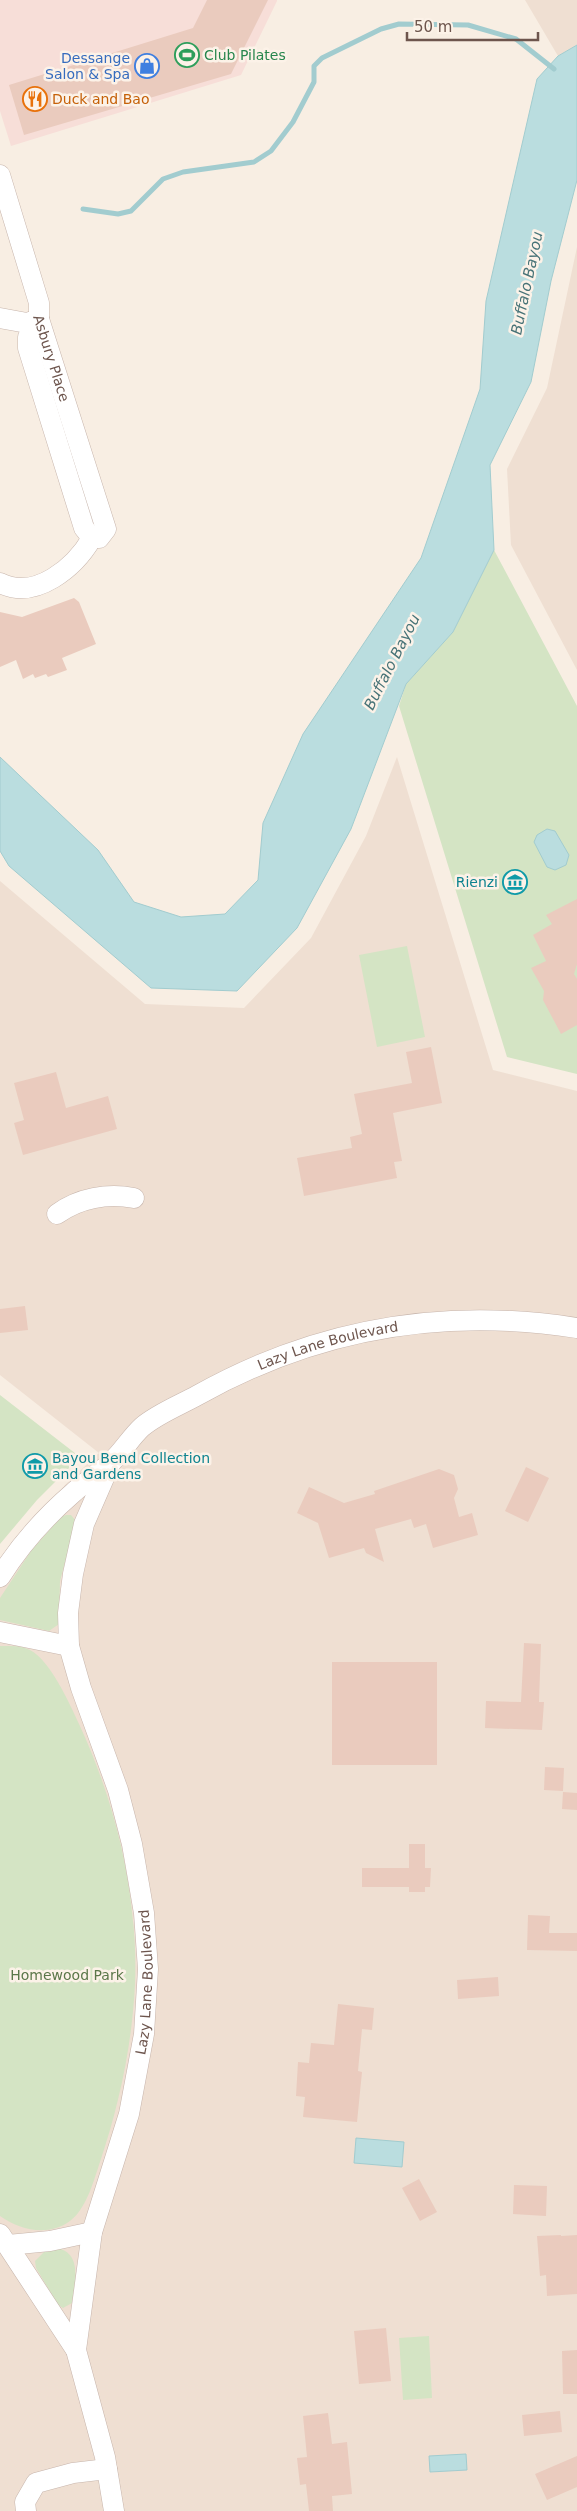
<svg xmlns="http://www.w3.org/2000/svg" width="577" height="2511" font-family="'DejaVu Sans',sans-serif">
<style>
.residential{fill:#efdfd2}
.commercial{fill:#f7ded8}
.green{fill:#d4e4c4}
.water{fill:#badddf;stroke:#a2cccf}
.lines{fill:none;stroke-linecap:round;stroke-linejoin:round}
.stream{stroke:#a2cccf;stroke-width:5}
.building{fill:#eacbbe}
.minor-casing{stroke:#c7b5ac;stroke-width:21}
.minor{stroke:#fff;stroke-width:20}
.labels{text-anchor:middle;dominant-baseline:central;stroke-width:5;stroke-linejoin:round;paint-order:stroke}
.leisure-label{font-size:14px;fill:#27864d;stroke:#fcf2e8;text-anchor:start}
.shop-label{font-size:14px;fill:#366cbe;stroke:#fcf2e8;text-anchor:end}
.food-label{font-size:14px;fill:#c56008;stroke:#fcf2e8;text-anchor:start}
.street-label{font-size:14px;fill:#6d554d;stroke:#fcf2e8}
.culture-label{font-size:14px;fill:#0d838f;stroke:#fcf2e8;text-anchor:end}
.park-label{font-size:14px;fill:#5b7749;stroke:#fcf2e8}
.water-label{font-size:15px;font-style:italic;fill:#477377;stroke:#fcf2e8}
</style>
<rect width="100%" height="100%" fill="#f8eee3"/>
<!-- residential -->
<path class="residential" d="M525,0H577V45L558,56Z
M577,247V670L511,545L507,469L547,388Z
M397,757L493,1070L577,1091V2511H0V1560L65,1485L99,1453L0,1375V881L145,1004L244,1008L311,938L366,836Z"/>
<!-- commercial -->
<path class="commercial" d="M0,0H277V1L241,75L11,146L0,111Z"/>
<!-- green -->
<path class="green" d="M494,550L577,706V1074L507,1057L399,706L406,684L453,632Z
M407,946L425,1037L377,1047L359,955Z
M0,1395L80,1457L37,1500L0,1544Z
M66,1515H71L76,1521L60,1581L59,1624L49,1631L0,1620V1598L31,1551L61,1517Z
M0,1646C10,1646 21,1645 30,1650C50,1660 70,1704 79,1724C106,1782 126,1849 132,1912C135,1935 136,1961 135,1984C132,2046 119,2106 99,2165C93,2183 86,2209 70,2221C48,2237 20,2230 0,2216Z
M56,2248C83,2252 75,2283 72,2303L63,2308L58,2305L36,2268L35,2261L46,2250Z
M429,2336L432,2398L403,2400L399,2338Z"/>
<!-- water -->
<path class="water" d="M577,45V180L551,281L531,382L490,465L494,550L453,632L406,684L351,829L297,928L237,991L151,988L9,866L0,851V757L98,850L134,902L181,917L225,914L258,880L263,823L303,734L421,558L480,389L486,301L537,79L558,56Z
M547,829L555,831L569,855L566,865L555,870L547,867L534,842L537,835Z
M356,2138L404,2142L402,2167L354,2163Z
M466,2454L467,2470L430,2472L429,2456Z"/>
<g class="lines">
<!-- stream -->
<path class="stream" d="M83,209L118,214L131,211L163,179L183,172L254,162L271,151L293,122L314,82V66L322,58L381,29L399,24L468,25L516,39L554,69"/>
</g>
<!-- building -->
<path class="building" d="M207,0H268L231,74L24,135L9,85L193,28Z
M74,598L79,602L96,644L62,658L67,670L48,677L46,674L35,678L33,674L23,679L16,660L0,667V612L22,617Z
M577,899V964L574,974L577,979V1025L561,1034L543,1000L544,991L531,968L546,961L533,935L552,924L546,915Z
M431,1047L442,1103L393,1113L402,1161L394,1162L397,1178L304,1196L297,1158L352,1148L350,1137L362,1134L354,1094L412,1083L406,1052Z
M56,1072L66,1108L108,1096L117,1129L23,1155L14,1123L24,1120L14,1083Z
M25,1306L28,1330L0,1333V1309Z
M526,1467L549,1478L528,1522L505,1511Z
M439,1469L454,1475L458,1489L454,1498L459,1517L472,1513L478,1535L433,1548L426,1524L414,1528L411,1519L375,1529L384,1562L366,1553L364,1548L329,1558L318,1523L297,1513L309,1487L344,1503L375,1494L374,1491Z
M524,1643L541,1644L539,1702H544L542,1730L485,1728L486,1701L521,1702Z
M332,1662H437V1765H332Z
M545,1767L564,1768L563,1791L544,1790Z
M563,1792L577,1793V1810L562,1809Z
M409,1844H425V1868H431L430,1887H425V1892H409V1887H362V1868H409Z
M528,1915L550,1916L549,1933H577V1951L527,1950Z
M498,1977L499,1996L458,1999L457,1980Z
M338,2004L374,2008L372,2030L362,2029L358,2071L362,2072L357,2122L303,2117L305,2097L296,2096L298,2062L309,2063L311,2043L334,2045Z
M419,2179L437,2212L420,2221L402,2188Z
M514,2185L547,2186L546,2216L513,2214Z
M561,2235V2236L577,2235V2294L547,2296L546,2275L540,2276L537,2236Z
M386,2328L391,2381L359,2384L354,2331Z
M577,2350V2394H563L562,2351Z
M560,2411L562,2432L524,2436L522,2415Z
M328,2413L332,2444L347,2442L352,2494L332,2496L333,2511H309L306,2484L300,2485L297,2458L307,2457L303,2416Z
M577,2456V2487L547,2500L535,2474Z"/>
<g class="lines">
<defs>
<g id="minor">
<path id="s1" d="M0,175L39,303V319L106,529L99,538H92"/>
<path d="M0,318L27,323L39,319"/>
<path d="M39,319L28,337V348L84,528L92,538"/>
<path d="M0,583C36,601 75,567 92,538"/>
<path d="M57,1214C79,1198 107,1193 134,1198"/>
<path id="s2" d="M0,1577C20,1545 45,1517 74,1492C85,1482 98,1474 109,1464C122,1453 130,1438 142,1427C157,1414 180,1405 198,1395C316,1329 444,1307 577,1328"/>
<path d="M0,1632L69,1646"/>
<path d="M0,2234L76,2350L105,2457L114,2511"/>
<path d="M8,2245L50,2241L92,2232"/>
<path id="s3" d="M76,2350L92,2232L129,2114L144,2034L148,1969L144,1913L132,1844L118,1790L81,1688L69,1646L68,1613L73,1574L84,1524L111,1462"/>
<path d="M26,2511L25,2502L36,2483L73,2473L107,2469"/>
</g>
</defs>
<!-- minor casing -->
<use href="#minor" class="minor-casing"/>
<!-- minor -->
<use href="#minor" class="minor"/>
</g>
<!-- icons -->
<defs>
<symbol id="stadium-ring" viewBox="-11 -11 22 22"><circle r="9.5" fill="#fcf2e8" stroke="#2e9e5b" stroke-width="1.5"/><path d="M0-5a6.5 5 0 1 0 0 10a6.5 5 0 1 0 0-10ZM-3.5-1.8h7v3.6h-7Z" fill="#2e9e5b"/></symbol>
<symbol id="shop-ring" viewBox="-11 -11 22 22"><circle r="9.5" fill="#fcf2e8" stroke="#3f7fe0" stroke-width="1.5"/><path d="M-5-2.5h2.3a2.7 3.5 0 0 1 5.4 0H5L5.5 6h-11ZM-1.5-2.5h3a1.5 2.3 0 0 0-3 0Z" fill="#3f7fe0"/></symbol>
<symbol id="restaurant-ring" viewBox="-11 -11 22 22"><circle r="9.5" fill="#fcf2e8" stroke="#e8710a" stroke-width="1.5"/><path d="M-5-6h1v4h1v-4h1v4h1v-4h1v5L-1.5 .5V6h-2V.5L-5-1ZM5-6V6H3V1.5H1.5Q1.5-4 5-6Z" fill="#e8710a"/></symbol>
<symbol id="museum-ring" viewBox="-11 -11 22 22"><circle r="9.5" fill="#fcf2e8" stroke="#0f9aa8" stroke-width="1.5"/><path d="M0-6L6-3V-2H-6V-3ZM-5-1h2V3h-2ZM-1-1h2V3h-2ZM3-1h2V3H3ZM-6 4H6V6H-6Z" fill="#0f9aa8"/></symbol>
</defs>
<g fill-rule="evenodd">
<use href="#stadium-ring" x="173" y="41" width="28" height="28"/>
<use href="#shop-ring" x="133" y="52" width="28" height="28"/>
<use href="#restaurant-ring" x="21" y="85" width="28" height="28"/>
<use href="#museum-ring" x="501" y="868" width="28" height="28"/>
<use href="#museum-ring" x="21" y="1452" width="28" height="28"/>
</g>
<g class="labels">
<!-- leisure labels -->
<g class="leisure-label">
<text x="204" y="55">Club Pilates</text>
</g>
<!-- shop labels -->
<g class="shop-label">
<text x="130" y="58">Dessange<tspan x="130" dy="16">Salon &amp; Spa</tspan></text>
</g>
<!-- food labels -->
<g class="food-label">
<text x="52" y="99">Duck and Bao</text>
</g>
<!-- street labels -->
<g class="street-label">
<text stroke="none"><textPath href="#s1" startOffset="191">Asbury Place</textPath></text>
<text stroke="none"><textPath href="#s2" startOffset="412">Lazy Lane Boulevard</textPath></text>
<text stroke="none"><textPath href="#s3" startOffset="376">Lazy Lane Boulevard</textPath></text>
</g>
<!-- culture labels -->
<g class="culture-label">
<text x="498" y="882">Rienzi</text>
<text x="52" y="1458" text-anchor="start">Bayou Bend Collection<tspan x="52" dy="16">and Gardens</tspan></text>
</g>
<!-- park labels -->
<g class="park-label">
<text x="67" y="1975">Homewood Park</text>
</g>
<!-- water labels -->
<g class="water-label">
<text transform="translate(527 283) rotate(-78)">Buffalo Bayou</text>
<text transform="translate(392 662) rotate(-63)">Buffalo Bayou</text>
</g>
</g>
<!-- scale -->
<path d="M407 32v8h131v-8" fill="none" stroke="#6d554d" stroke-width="2.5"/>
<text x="414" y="32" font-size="15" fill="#6d554d" stroke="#fcf2e8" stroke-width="4" paint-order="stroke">50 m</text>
</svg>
